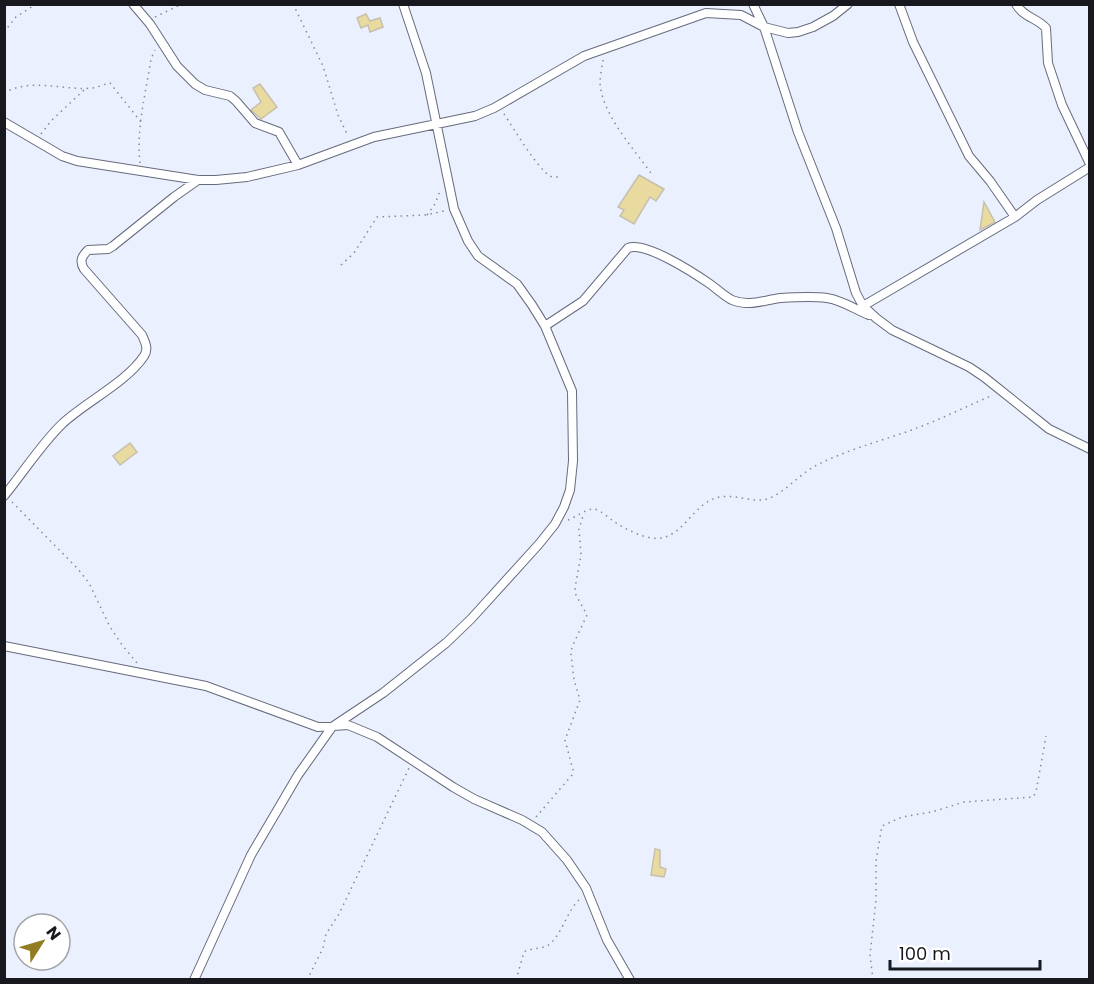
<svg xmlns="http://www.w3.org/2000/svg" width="1094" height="984" font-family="Poppins,sans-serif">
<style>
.building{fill:#e9da9f;stroke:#c5c0ad;stroke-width:1.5}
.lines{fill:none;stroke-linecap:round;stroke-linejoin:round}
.street-casing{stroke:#666b7c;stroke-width:10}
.path{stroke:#868a95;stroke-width:1.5;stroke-dasharray:1.5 4.5;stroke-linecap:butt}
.street{stroke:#fff;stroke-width:8}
</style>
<rect width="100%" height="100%" fill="#ebf0ff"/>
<!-- building -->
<path class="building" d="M366,14L370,21L380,18L383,27L370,32L368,25L361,28L357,18Z
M260,84L277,107L261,119L251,110L261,102L253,88Z
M639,175L664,189L656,201L650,197L634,224L620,216L624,210L618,207Z
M984,202L995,222L980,230Z
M130,443L137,452L120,465L113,456Z
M655,849L660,850V867L666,869L664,877L651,875Z"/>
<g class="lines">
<defs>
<path id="street" d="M133,4L150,24L177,66L195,84L205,90L230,96L236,101L255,123L279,132L298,165
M753,4L764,27L798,132L836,228L856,293L863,306L876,318L892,330L969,367L984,377L1049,429L1090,449
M899,4L913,42L969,156L990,181L1015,217
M1016,4C1023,17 1037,18 1046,28L1048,63L1062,105L1090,164
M4,122L62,156L77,161L198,180H216L247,177L298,165L374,137L475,116L494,108L584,56L706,13L741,15L764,27L788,33L798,32L813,27L833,16L848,4
M863,306L1015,217L1037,200L1090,167
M545,326L583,301L628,248C645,241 694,273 710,284C717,289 724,296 732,300C749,307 764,300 781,298C796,297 812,296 827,298C842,300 856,310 869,315
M4,496C22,474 42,443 62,424C84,403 127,382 144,356C149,349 145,342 142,335L84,269C79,261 82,256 88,250L108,249L113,246L174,197L198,180
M4,646L206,686L318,727L348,725L377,737L453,787L474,799L522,820L542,832L567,860L586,888L607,940L630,980
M194,980L251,855L298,775L332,727L383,693L446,643L471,619L539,544L555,524L564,507L570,490L573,461L572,391L545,326L532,305L517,284L478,256L468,241L454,209L426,73L403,4"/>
</defs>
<!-- street casing -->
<use href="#street" class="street-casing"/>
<!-- path -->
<path class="path" d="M293,4L323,66L338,115L348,136
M155,17L182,4
M4,32L16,17L36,4
M603,60C602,67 600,76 600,83C602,115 635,150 653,176
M4,93C32,77 63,91 93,88C99,87 104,84 110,83L141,122
M504,114C513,127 539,172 552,177C554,177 560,177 562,177
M41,134L51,121L85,89
M140,163C136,129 146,92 151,59L155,50
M427,215L435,204L440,191
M341,265L354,253L377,217L426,215L444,211
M12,502L78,569L89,583L109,625L122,645L137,663
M568,520C576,517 584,510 593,509C600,509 607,517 612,520C624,529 648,541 662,538C686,532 693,505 716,498C734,492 753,505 770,498C786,491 799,475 815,466C844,451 877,442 909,431C937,421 965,407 993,395
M536,817L572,775L573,770L565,740L580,700L574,680L571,654L572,647L587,615L576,595L575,588L581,555L579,529L584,513
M307,980L323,948L326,934L339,914L409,768
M516,980L524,952C532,947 544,950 551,943C564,930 567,910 581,898
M873,980L870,955L876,900V861L882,826L902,817L932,812L964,802L1033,797L1036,792L1046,736"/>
<!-- street -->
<use href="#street" class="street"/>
</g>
<!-- border -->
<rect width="1094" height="984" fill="none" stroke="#17191f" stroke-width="12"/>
<!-- north arrow -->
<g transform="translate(42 942) rotate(53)"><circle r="28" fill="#ffffff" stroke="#a2a3a5" stroke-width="1.5"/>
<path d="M0-4.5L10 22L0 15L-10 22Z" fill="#927d23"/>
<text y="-9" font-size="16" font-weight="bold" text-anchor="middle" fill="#17191f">N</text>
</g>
<!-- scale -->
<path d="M890 960v9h150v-9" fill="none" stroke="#17191f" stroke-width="3"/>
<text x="899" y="960" font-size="18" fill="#17191f" stroke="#ffffff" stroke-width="4.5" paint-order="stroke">100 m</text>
</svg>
